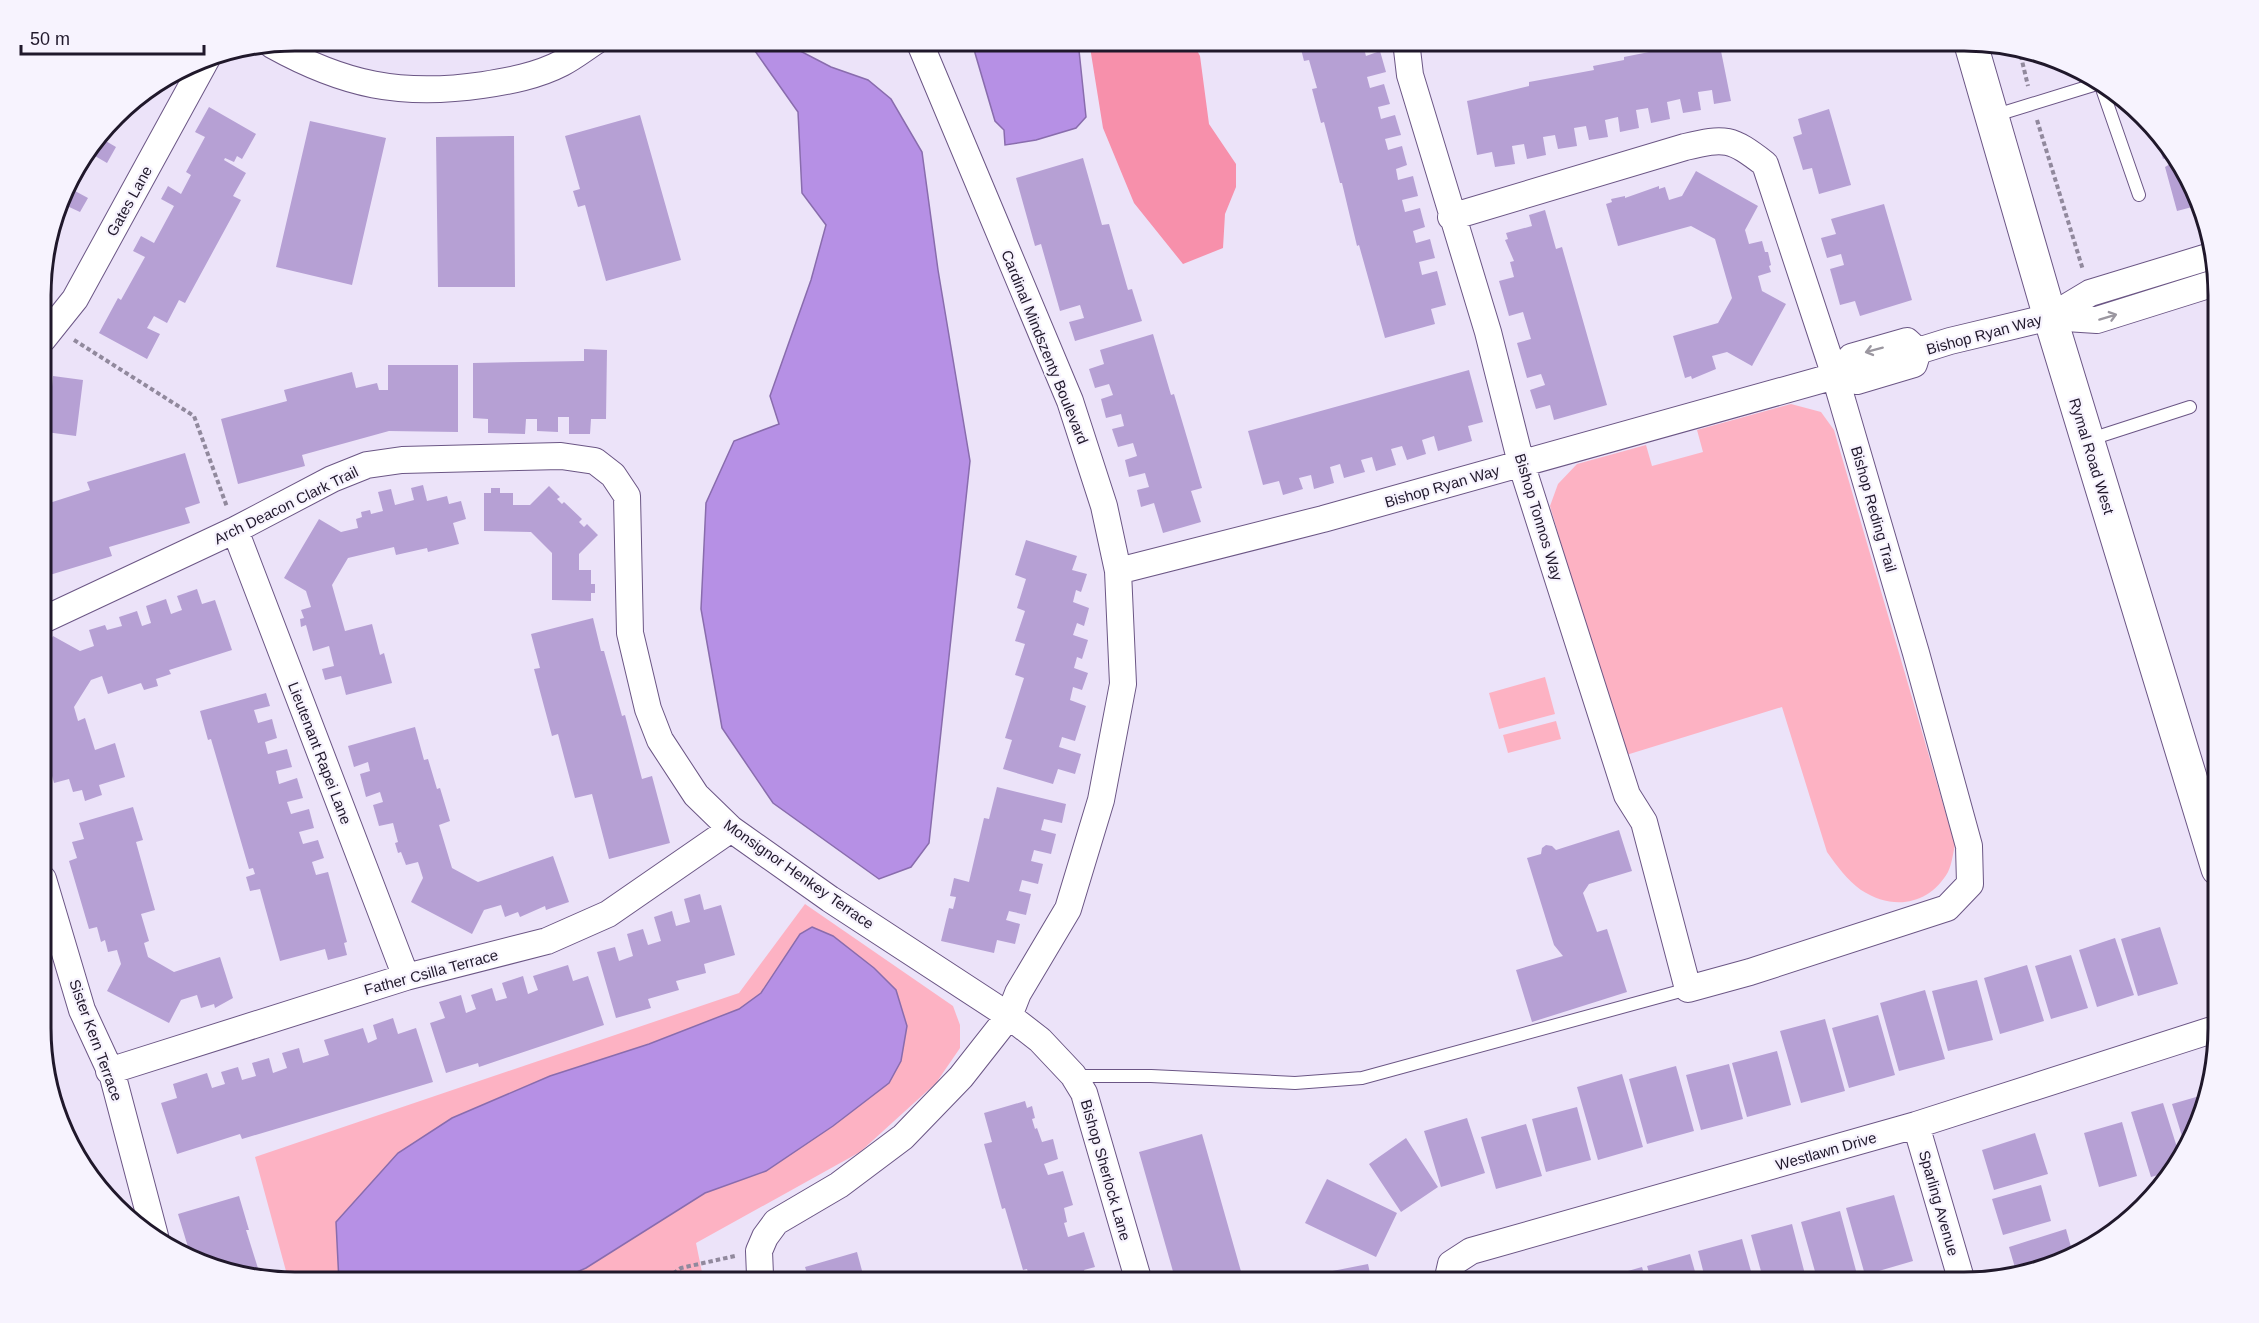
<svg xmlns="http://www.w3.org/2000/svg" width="2259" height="1323" font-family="Helvetica,sans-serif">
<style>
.green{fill:#fdb2c3}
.forest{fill:#f790ab}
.water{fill:#b690e5;stroke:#896cad;stroke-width:1.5}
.building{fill:#b6a0d4}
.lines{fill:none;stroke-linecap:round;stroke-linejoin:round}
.service-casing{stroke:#6b5685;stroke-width:14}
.minor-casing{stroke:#6b5685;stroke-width:28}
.secondary-casing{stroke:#6b5685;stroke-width:35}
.path{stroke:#91899d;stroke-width:4;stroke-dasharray:4.5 3;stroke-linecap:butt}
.service{stroke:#fff;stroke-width:12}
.minor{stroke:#fff;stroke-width:26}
.secondary{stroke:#fff;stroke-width:33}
.oneway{stroke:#9b97a0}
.labels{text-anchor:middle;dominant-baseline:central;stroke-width:4.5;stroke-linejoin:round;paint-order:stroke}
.street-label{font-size:15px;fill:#20182b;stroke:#f7f3fe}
.rim{fill:none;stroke:#20182b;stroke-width:3}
</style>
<rect width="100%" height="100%" fill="#ece3f9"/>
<!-- green -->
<path class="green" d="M1791,404L1821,412L1834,430L1955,845C1953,853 1952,864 1948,872C1929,905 1893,911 1861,890C1847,880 1837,866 1827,852L1782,707L1623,756L1550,506L1558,484L1577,464L1646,445L1652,466L1703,452L1697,430Z
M1545,677L1555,714L1499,729L1489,693Z
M1556,721L1561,739L1508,753L1503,735Z
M805,904L953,1006L960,1025V1048L936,1083L860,1152L696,1243L704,1282H289L255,1157L739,993Z"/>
<!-- forest -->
<path class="forest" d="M1089,41H1192L1200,56L1209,124L1236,164V187L1225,214L1223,248L1183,264L1134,203L1103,128Z"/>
<!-- water -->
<path class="water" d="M748,41H781L831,67L868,80L891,99L922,152L938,270L970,461L929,843L911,867L879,879L773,803L722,728L701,609L706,503L734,441L779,424L770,396L811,280L826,225L802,193L798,112Z
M974,41H1078L1086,117L1076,128L1036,140L1005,145L1004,130L995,121L975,53Z
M812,927L833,936L874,968L896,990L907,1026L901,1061L889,1083L833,1126L766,1171L705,1193L586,1268L554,1282H339L336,1222L398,1153L452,1118L550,1076L649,1044L739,1009L761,993L800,934Z"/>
<!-- building -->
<path class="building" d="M1299,41H1376L1363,45L1366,56L1380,51L1386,72L1367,77L1370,88L1384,84L1390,104L1378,107L1381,119L1395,115L1401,135L1385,139L1388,150L1402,146L1407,165L1396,169L1398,180L1413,176L1418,196L1402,200L1405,212L1420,208L1425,227L1413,231L1416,243L1430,239L1435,258L1419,262L1422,275L1437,271L1446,305L1431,309L1435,324L1385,338L1359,245L1357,246L1342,183H1340L1324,122L1321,123L1312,89L1317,88L1309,60L1304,61Z
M1688,41H1719L1731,101L1714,104L1712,90L1698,92L1701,110L1683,113L1680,99L1667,102L1670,119L1651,123L1648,108L1636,110L1639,128L1620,132L1618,117L1605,120L1608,137L1589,140L1586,126L1574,128L1577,146L1558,149L1555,135L1543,137L1546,155L1527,159L1524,144L1512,146L1515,164L1495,167L1492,152L1477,155L1467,101L1529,86V82L1594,70L1593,66L1624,60V57L1689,44Z
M140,96L144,97L136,111L126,105Z
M209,107L256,134L242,159L237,156L234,162L225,158L224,160L246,173L233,196L241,200L185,303L179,300L167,323L154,316L147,328L160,334L147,359L99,333L118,298L121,300L145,257L133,251L141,236L154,243L174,206L161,199L168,186L181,194L191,175L186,172L205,137L195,132Z
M1829,109L1851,185L1819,194L1812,168L1803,170L1793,137L1802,134L1798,119Z
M640,115L681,260L606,281L585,205L578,207L573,191L580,189L565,136Z
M310,121L386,138L352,285L276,267Z
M111,124L104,140L116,147L107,163L95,156L75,191L88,198L80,212L67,206L57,224L55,223L67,182Z
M2153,127L2184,168L2196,206L2177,211L2165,167L2175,161L2173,155L2163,159Z
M514,136L515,287H438L436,137Z
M1083,158L1102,225L1109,224L1128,290L1132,289L1142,321L1075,341L1069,322L1084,318L1080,305L1060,311L1041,244L1035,246L1016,178Z
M1696,171L1758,206L1745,230L1749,244L1762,241L1765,252H1768L1771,265L1769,266L1771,272L1758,276L1762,291L1786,304L1752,366L1727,352L1712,356L1716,369L1692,379L1691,376L1685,378L1673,336L1718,323L1732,298L1715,239L1691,226L1618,246L1606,204L1612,202L1611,199L1625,196V198L1659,186V189L1665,187L1669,200L1682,196Z
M1884,204L1912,300L1860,316L1855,301L1840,305L1830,269L1844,265L1841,254L1827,258L1821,238L1836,234L1831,219Z
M1545,210L1556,249L1562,247L1607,405L1554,420L1550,405L1536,409L1530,390L1545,385L1541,374L1527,378L1517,343L1531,339L1523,312L1509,316L1499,281L1514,277L1510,262L1514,261L1505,240L1508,239L1506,233L1532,226L1529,215Z
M1153,334L1171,395L1174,394L1202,488L1191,491L1201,522L1163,533L1154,503L1141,507L1137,490L1149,487L1145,473L1129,477L1125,460L1137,456L1133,443L1118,447L1112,429L1124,426L1121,414L1106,418L1101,399L1113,395L1109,384L1095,388L1089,369L1104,364L1100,350Z
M584,349L607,350L606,419H591L590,434H569V417H558V432L537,431V419H526L525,434L488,433V419L473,418V363L584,361Z
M388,365H458V432L389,431L302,455L305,466L238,484L221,419L287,401L284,390L352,372L356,388L377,383L379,390H388Z
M1469,370L1483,422L1468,426L1472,441L1438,451L1434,436L1422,440L1426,454L1407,460L1402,446L1391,449L1396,465L1376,471L1372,457L1361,460L1365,472L1344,478L1340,464L1330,467L1334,483L1314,489L1311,475L1299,478L1303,489L1283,495L1279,481L1263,485L1248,431Z
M53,376L83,380L76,436L46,432L48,415L43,414V386L52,387Z
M185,453L200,503L185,508L190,523L109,547L112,556L43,577V505L90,490L87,482Z
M423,485L427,501L447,496L449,504L461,501L466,519L453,523L459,544L428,552L427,548L396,555L394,547L348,558L332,585L345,631L372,624L380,655L384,653L392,683L346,695L341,676L325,680L322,669L334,666L329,646L313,651L306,625L301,627L300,619L304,618L301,610L311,607L306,591L284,578L319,519L341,532L358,528L356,519L362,517L361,512L370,510L371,514L383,511L378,492L391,489L395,505L414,500L411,488Z
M549,486L560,497L557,499L562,504L564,502L582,519L579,522L584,527L587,524L598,535L579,554V570H591V584H595V593H591V601L552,600V553L531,532L484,531V493H491V488H500V493H513V505H530Z
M1026,540L1077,556L1072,570L1087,574L1081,592L1076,590L1073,602L1089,608L1084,626L1077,623L1073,635L1088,640L1082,659L1077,657L1074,668L1088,673L1082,690L1073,687L1070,700L1086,706L1075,741L1062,737L1059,747L1081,754L1075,774L1058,769L1053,784L1003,769L1012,740L1005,738L1024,678L1015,675L1025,644L1015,641L1025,611L1017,608L1026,579L1015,575Z
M197,589L202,604L215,600L232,650L169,670L171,674L156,679L158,686L144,690L141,683L108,694L102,676L91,680L74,707L78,721L85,718L95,750L115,743L125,777L99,785L102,795L85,801L82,790L73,792L69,779L54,783L49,765L46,766L43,753V731L50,729L46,716L43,714V655L53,636L80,651L94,646L89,630L105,625L107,630L122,626L119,617L137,611L142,626L151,623L146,606L166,599L171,614L182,610L177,596Z
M593,618L601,651H604L622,716L625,715L642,779L652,776L670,843L609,859L592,794L575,798L558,734L552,736L534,669L540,668L531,634Z
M266,693L270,706L254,710L258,723L272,719L277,738L265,742L268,754L287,749L292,767L276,771L279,784L297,778L303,798L287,802L291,814L309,809L314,828L299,832L303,844L318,840L324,858L312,862L316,875L328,872L347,942L344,943L347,955L328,960L325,949L280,961L260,889L250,891L246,877L255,874L253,868L249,869L211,739L208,740L200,711Z
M415,727L424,760L428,759L437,789L440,788L450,821L439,825L452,868L478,882L553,856L569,902L546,910L545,906L520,917L518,912L505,917L501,905L484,910L472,934L411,902L423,878L418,862L406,865L401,852L398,853L395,843L398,842L393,823L379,826L373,805L383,802L380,792L366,797L360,774L370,771L368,762L354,767L348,746Z
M997,787L1066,804L1062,823L1044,819L1041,830L1056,834L1051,854L1034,850L1031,861L1043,864L1038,884L1022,880L1019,891L1031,894L1026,915L1009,911L1006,920L1020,924L1015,944L997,940L994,953L941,941L949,908L953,909L956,897L950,896L954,878L969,882L984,818L989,819Z
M133,807L143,840L136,842L155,910L141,914L149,941L144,943L148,957L174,972L220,957L233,998L215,1008L214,1004L201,1008L197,995L181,1000L169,1023L107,991L121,964L117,950L108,952L105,940L101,942L97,927L89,929L69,861L77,858L72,842L84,839L79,823Z
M1619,830L1632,871L1589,884L1583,893L1597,932L1607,929L1627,992L1532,1022L1516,970L1563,956L1554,945L1527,858L1541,854L1542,848L1546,845L1552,846L1556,850Z
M700,894L704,910L721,905L735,955L704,964L706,973L676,981L679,990L648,999L651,1008L616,1018L597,952L615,947L619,961L633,956L627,934L643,929L648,945L661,941L654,917L672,911L676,926L690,922L684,899Z
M2160,927L2178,984L2138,996L2121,939Z
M2115,938L2134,995L2097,1007L2079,950Z
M2071,955L2088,1008L2051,1019L2035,966Z
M568,965L573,981L588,976L604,1025L479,1067L478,1063L446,1073L430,1023L445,1018L439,1002L461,995L466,1013L476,1009L471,995L492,988L496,1001L507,998L502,983L523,976L528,994L538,990L533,976Z
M2027,965L2044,1021L2000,1034L1984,978Z
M1977,980L1993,1040L1948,1051L1932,991Z
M1925,990L1945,1059L1899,1071L1880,1003Z
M47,1007L52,1026L43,1029V1009Z
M1878,1015L1895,1075L1849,1088L1832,1028Z
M393,1018L398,1034L416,1028L433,1082L242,1139L240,1134L177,1154L161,1103L177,1098L173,1084L207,1073L212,1088L225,1084L221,1072L238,1067L242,1080L256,1076L252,1063L269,1058L273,1073L287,1068L282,1053L299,1048L303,1063L329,1055L324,1040L363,1028L368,1043L377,1039L373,1025Z
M1825,1019L1845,1091L1801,1103L1780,1031Z
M1777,1051L1791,1105L1747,1117L1732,1063Z
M1729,1064L1743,1119L1701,1130L1686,1075Z
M1676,1066L1694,1131L1647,1144L1629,1079Z
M1622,1074L1643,1147L1598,1160L1577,1087Z
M2203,1095L2198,1109L2186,1149L2172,1104Z
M1025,1101L1027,1108L1032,1106L1035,1118L1032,1119L1035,1129L1037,1128L1042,1142L1053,1139L1058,1159L1044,1164L1048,1175L1063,1171L1073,1205L1064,1208L1067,1222L1064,1223L1068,1237L1084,1232L1095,1267L1084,1270L1088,1282H1031L1027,1269L1023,1270L1005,1208L1002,1209L984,1144L992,1142L984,1113Z
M2163,1103L2181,1160L2172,1171L2151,1177L2131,1112Z
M1577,1107L1591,1160L1546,1172L1532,1119Z
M1467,1118L1485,1173L1441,1187L1424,1131Z
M2122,1122L2137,1176L2099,1187L2084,1133Z
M1526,1124L1542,1176L1496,1189L1481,1137Z
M2035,1133L2048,1174L1994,1190L1982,1150Z
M1202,1134L1244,1282H1176L1139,1152Z
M1406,1138L1438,1187L1401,1212L1369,1164Z
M1327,1179L1397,1213L1376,1257L1305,1223Z
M2041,1185L2051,1221L2003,1235L1992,1199Z
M1894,1195L1913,1261L1865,1275L1846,1208Z
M239,1196L249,1230H246L261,1278L229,1274L186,1256L184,1248L188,1247L178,1214Z
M1840,1211L1858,1278L1842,1282H1818L1801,1222Z
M1792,1224L1807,1282H1764L1751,1235Z
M2066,1229L2073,1254L2016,1271L2009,1247Z
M1742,1239L1754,1282H1706L1698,1251Z
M857,1252L865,1282H810L805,1267Z
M1690,1254L1698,1282H1652L1647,1266Z
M1368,1264L1372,1282H1308L1307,1276Z
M1642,1267L1646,1282H1596V1280Z"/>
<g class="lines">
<defs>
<path id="service" d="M2100,83L2139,195
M1993,116L2100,83L2099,80
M2088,440L2190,407
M1074,1076H1151L1295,1083L1362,1078L1688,989"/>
<path id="minor" d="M1406,41L1410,75L1488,332L1521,463L1627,795L1644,822L1688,989L1750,972L1947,908L1970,884L1969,846L1916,653L1835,376L1765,164C1731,138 1726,137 1685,147L1451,217
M272,45C344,85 401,97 483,85C509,81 537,76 562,63C574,57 585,48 596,41
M2050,317L2097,320L2218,282
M43,339L75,299L207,58
M1918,351L1950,341L2050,317L2090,293L2211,256
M1835,376L1851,357L1907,341L1918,351
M235,530L406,977
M1118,571L1323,519L1835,376L1857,381L1914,364L1918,351
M43,620L235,530L332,479L367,465L402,460L561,456L595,461L613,475L627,496L630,633L648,709L660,740L696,795L731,829L830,899L1009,1016L1040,1040L1073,1075L1084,1093L1139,1282
M43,879L82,1010L113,1077L155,1236
M109,1071L406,977L547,941L608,914L731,829
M1916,1125L1962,1282
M763,1282L760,1275L759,1251L765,1237L776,1222L839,1185L903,1137L961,1077L1009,1016L1018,993L1068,909L1101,800L1123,684L1118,571L1104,506L1070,401L919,41
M1447,1282L1451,1264L1471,1251L1916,1125L2218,1028"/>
<path id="secondary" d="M1970,41L2050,317L2218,869"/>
</defs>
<!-- service casing -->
<use href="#service" class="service-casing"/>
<!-- minor casing -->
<use href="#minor" class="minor-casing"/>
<!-- secondary casing -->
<use href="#secondary" class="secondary-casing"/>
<!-- path -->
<path class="path" d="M2019,48L2028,86
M2037,120L2083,270
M74,340L194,416L227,507
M661,1282L681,1268L735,1256"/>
<!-- service -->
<use href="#service" class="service"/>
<!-- minor -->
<use href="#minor" class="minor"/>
<!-- secondary -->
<use href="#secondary" class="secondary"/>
</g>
<!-- one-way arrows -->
<defs><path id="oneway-shaft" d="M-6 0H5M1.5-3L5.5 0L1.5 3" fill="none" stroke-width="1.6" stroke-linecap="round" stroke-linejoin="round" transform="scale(1.5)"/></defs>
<g class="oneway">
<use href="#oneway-shaft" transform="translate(2108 317) rotate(-17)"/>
<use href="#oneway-shaft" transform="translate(1874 350) rotate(165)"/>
</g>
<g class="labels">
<!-- street labels -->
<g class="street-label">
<text transform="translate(129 201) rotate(-61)">Gates Lane</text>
<text transform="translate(1984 334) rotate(-15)">Bishop Ryan Way</text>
<text transform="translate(1045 347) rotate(68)">Cardinal Mindszenty Boulevard</text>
<text transform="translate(2092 456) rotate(73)">Rymal Road West</text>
<text transform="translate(1442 486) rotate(-16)">Bishop Ryan Way</text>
<text transform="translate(286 505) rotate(-26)">Arch Deacon Clark Trail</text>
<text transform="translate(1874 509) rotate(74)">Bishop Reding Trail</text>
<text transform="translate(1539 517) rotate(73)">Bishop Tonnos Way</text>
<text transform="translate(320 753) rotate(69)">Lieutenant Rapei Lane</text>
<text transform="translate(799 874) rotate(35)">Monsignor Henkey Terrace</text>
<text transform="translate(431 972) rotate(-15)">Father Csilla Terrace</text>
<text transform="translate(96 1040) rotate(70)">Sister Kern Terrace</text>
<text transform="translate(1826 1151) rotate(-16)">Westlawn Drive</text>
<text transform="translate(1106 1170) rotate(74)">Bishop Sherlock Lane</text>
<text transform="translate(1939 1203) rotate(74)">Sparling Avenue</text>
</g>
</g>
<!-- crop -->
<path d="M0 0H2259V1323H0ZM295 51H1964A244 244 0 0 1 2208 295V1028A244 244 0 0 1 1964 1272H295A244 244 0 0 1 51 1028V295A244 244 0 0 1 295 51Z" fill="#f7f3fe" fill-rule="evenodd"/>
<path class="rim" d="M295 51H1964A244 244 0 0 1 2208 295V1028A244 244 0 0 1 1964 1272H295A244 244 0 0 1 51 1028V295A244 244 0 0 1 295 51Z"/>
<!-- scale -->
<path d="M21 45v9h183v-9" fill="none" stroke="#20182b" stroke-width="3"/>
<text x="30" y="45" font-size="18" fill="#20182b" stroke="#f7f3fe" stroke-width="4.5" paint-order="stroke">50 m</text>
</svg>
